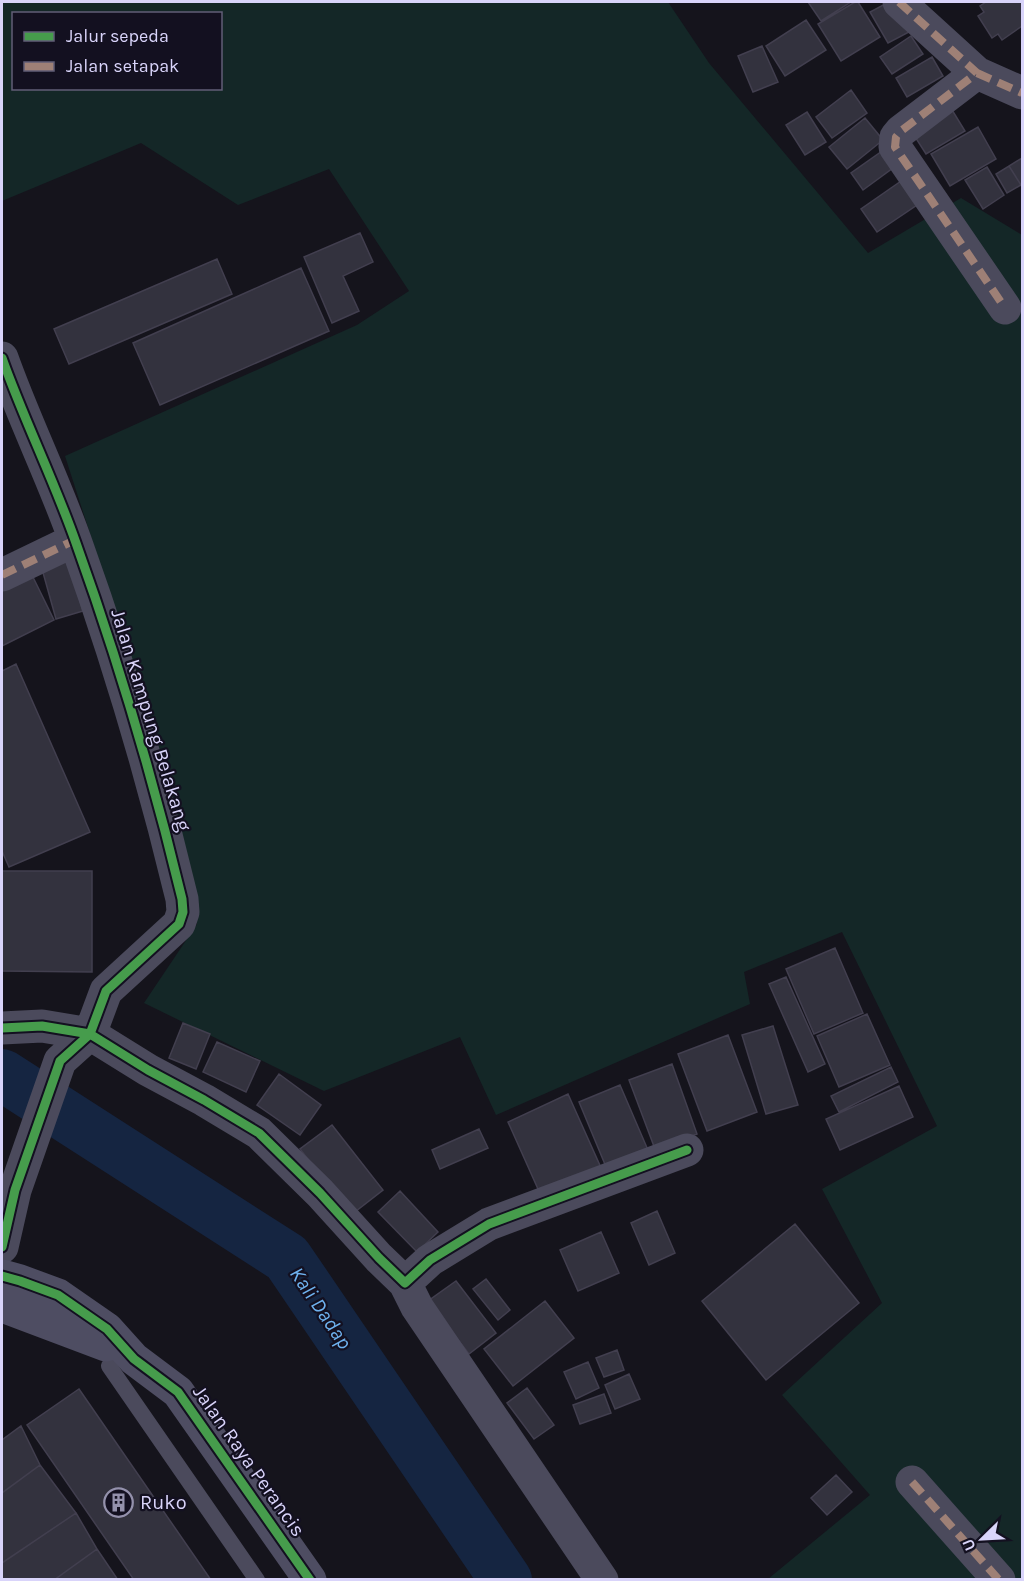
<svg xmlns="http://www.w3.org/2000/svg" width="1024" height="1581" font-family="Karla,sans-serif">
<style>
.green{fill:#142727;fill-rule:evenodd}
.lines{fill:none;stroke-linecap:round;stroke-linejoin:round}
.river{stroke:#152541;stroke-width:52}
.building{fill:#33323e;stroke:#423f4f;stroke-width:1.5}
.lane{stroke:#4b4a5c;stroke-width:16}
.street{stroke:#4b4a5c;stroke-width:33}
.secondary{stroke:#4e4d62;stroke-width:33}
.quiet{stroke:#9e8076;stroke-width:8;stroke-dasharray:15 8;stroke-linecap:butt}
.cycleway-casing{stroke:#131020;stroke-width:13}
.cycleway{stroke:#469c4c;stroke-width:9}
.labels{text-anchor:middle;dominant-baseline:central;stroke-width:4.5;stroke-linejoin:round;paint-order:stroke}
.street-label{font-size:20px;fill:#d9d4fa;stroke:#131020}
.poi-label{font-size:20px;fill:#d9d4fa;stroke:#131020;text-anchor:start}
.water-label{font-size:21px;font-style:italic;fill:#6eb1ee;stroke:#131020}
</style>
<rect width="100%" height="100%" fill="#15141c"/>
<!-- green -->
<path class="green" d="M2,2H668L709,63L868,253L961,198L1022,235V1579H768L870,1495L782,1395L882,1303L822,1189L937,1126L842,932L744,972L750,1004L496,1115L460,1037L324,1091L144,1003L197,924L164,763L65,456L357,325L409,291L329,169L238,205L141,143L2,201ZM14,14H220V88H14Z"/>
<g class="lines">
<!-- river -->
<path class="river" d="M2,1075L287,1258L506,1580"/>
</g>
<!-- building -->
<path class="building" d="M808,2H851L821,21Z
M855,2H858L880,37L841,61L818,24Z
M889,2L909,32L888,43L870,12Z
M986,2H1022V26L1002,40L998,34L992,38L978,16L984,12L980,6Z
M806,20L826,50L785,76L766,46Z
M911,36L923,54L892,74L880,57Z
M762,46L778,82L753,92L738,56Z
M932,57L943,76L907,97L896,78Z
M851,90L867,113L832,138L816,117Z
M949,105L965,131L926,154L910,129Z
M807,112L826,142L805,155L786,125Z
M865,118L883,140L847,169L829,147Z
M978,127L996,159L950,186L931,154Z
M885,149L897,165L863,190L851,173Z
M1022,158V184L1021,185L1009,166Z
M1009,166L1021,185L1007,193L996,174Z
M987,167L1004,195L983,209L965,180Z
M904,179L920,203L877,232L861,209Z
M360,233L373,262L343,276L359,311L332,323L304,257Z
M217,259L232,294L69,364L54,329Z
M301,268L329,331L160,405L133,343Z
M68,561L83,611L56,619L42,569Z
M30,571L54,620L2,646V585Z
M16,664L90,832L9,867L2,851V671Z
M2,871H92V972L2,971Z
M835,948L863,1013L814,1034L786,969Z
M786,977L825,1064L808,1072L769,984Z
M867,1014L890,1065L839,1087L817,1036Z
M183,1023L210,1034L196,1069L169,1058Z
M773,1026L798,1105L766,1114L742,1035Z
M728,1035L757,1112L707,1131L678,1054Z
M217,1042L260,1061L246,1092L203,1072Z
M672,1064L697,1134L655,1149L629,1080Z
M891,1067L898,1082L839,1112L831,1096Z
M279,1074L321,1105L300,1135L257,1105Z
M620,1085L651,1157L609,1174L579,1102Z
M899,1086L913,1117L840,1150L826,1119Z
M568,1094L602,1170L542,1198L508,1122Z
M332,1125L383,1190L351,1215L300,1149Z
M479,1129L488,1148L440,1169L432,1150Z
M400,1191L438,1232L417,1252L378,1212Z
M657,1211L675,1253L649,1265L631,1223Z
M795,1224L859,1303L766,1380L702,1301Z
M601,1232L619,1273L578,1291L560,1250Z
M486,1279L510,1310L498,1320L473,1289Z
M456,1281L496,1333L469,1354L428,1301Z
M545,1301L574,1338L513,1386L484,1349Z
M617,1350L624,1370L604,1377L596,1358Z
M588,1362L599,1388L576,1399L564,1372Z
M629,1374L640,1399L615,1409L605,1385Z
M527,1388L554,1425L534,1439L507,1403Z
M79,1389L211,1580H134L27,1425Z
M604,1394L611,1413L580,1424L573,1405Z
M21,1426L40,1465L2,1493V1440Z
M40,1465L76,1513L2,1563V1493Z
M836,1475L852,1492L827,1515L811,1498Z
M76,1513L97,1549L54,1580H2V1563Z
M97,1549L118,1580H54Z"/>
<g class="lines">
<!-- lane -->
<path class="lane" d="M109,1366L257,1580"/>
<!-- street -->
<path class="street" d="M899,2L977,73L901,131L896,137L895,147L1005,308
M977,73L1022,93
M2,358C24,420 54,480 76,543C118,660 153,778 182,899L183,912L179,924L106,991L90,1034L60,1061L15,1190L2,1247
M2,575L75,540
M2,1028L42,1026L90,1034L148,1070L204,1100L259,1133L320,1193L379,1258L405,1283L430,1260L489,1224L687,1150
M405,1283L417,1307L602,1580
M912,1482L999,1580"/>
<!-- secondary -->
<path class="secondary" d="M2,1276L20,1281L58,1295L107,1329L134,1359L178,1392L310,1580
M2,1306L106,1345"/>
<!-- quiet -->
<path class="quiet" d="M899,2L977,73L901,131L896,137L895,147L1005,308
M977,73L1022,93
M2,575L75,540
M912,1482L999,1580"/>
<defs>
<path id="cycleway" d="M2,358C24,420 54,480 76,543C118,660 153,778 182,899L183,912L179,924L106,991L90,1034L60,1061L15,1190L2,1247
M2,1028L42,1026L90,1034L148,1070L204,1100L259,1133L320,1193L379,1258L405,1283L430,1260L489,1224L687,1150
M2,1276L20,1281L58,1295L107,1329L134,1359L178,1392L310,1580"/>
</defs>
<!-- cycleway casing -->
<use href="#cycleway" class="cycleway-casing"/>
<!-- cycleway -->
<use href="#cycleway" class="cycleway"/>
</g>
<!-- icons -->
<defs>
<symbol id="building-ring" viewBox="-11 -11 22 22"><circle r="9.5" fill="#131020" stroke="#9491ac" stroke-width="1.5"/><path d="M-4-6H4V6H1V3H-1V6H-4ZM-2.5-4.3h1.7v1.8h-1.7ZM.8-4.3h1.7v1.8H.8ZM-2.5-1h1.7V.8h-1.7ZM.8-1h1.7V.8H.8Z" fill="#9491ac"/></symbol>
</defs>
<g fill-rule="evenodd">
<use href="#building-ring" x="102" y="1486" width="33" height="33"/>
</g>
<g class="labels">
<!-- street labels -->
<g class="street-label">
<text transform="translate(151 720) rotate(73)">Jalan Kampung Belakang</text>
<text transform="translate(249 1461) rotate(55)">Jalan Raya Perancis</text>
</g>
<!-- poi labels -->
<g class="poi-label">
<text x="140" y="1502">Ruko</text>
</g>
<!-- water labels -->
<g class="water-label">
<text transform="translate(321 1308) rotate(56)">Kali Dadap</text>
</g>
</g>
<!-- border -->
<rect width="1024" height="1581" fill="none" stroke="#d9d4fa" stroke-width="6"/>
<!-- legend -->
<rect x="12" y="12" width="210" height="78" fill="#131020" stroke="#625e77" stroke-width="1.5"/>
<rect x="24" y="32" width="30" height="9" fill="#469c4c" stroke="#625e77" stroke-width="1.5"/>
<text x="66" y="42" font-size="18" fill="#d9d4fa">Jalur sepeda</text>
<rect x="24" y="62" width="30" height="9" fill="#9e8076" stroke="#625e77" stroke-width="1.5"/>
<text x="66" y="72" font-size="18" fill="#d9d4fa">Jalan setapak</text>
<!-- north arrow -->
<g transform="translate(982 1539) rotate(246)" stroke="#131020" stroke-width="4.5" paint-order="stroke">
<path d="M0-4.5L10 22L0 15L-10 22Z" fill="#d9d4fa"/>
<text y="-9" font-size="16" font-weight="bold" text-anchor="middle" fill="#d9d4fa">U</text>
</g>
</svg>
